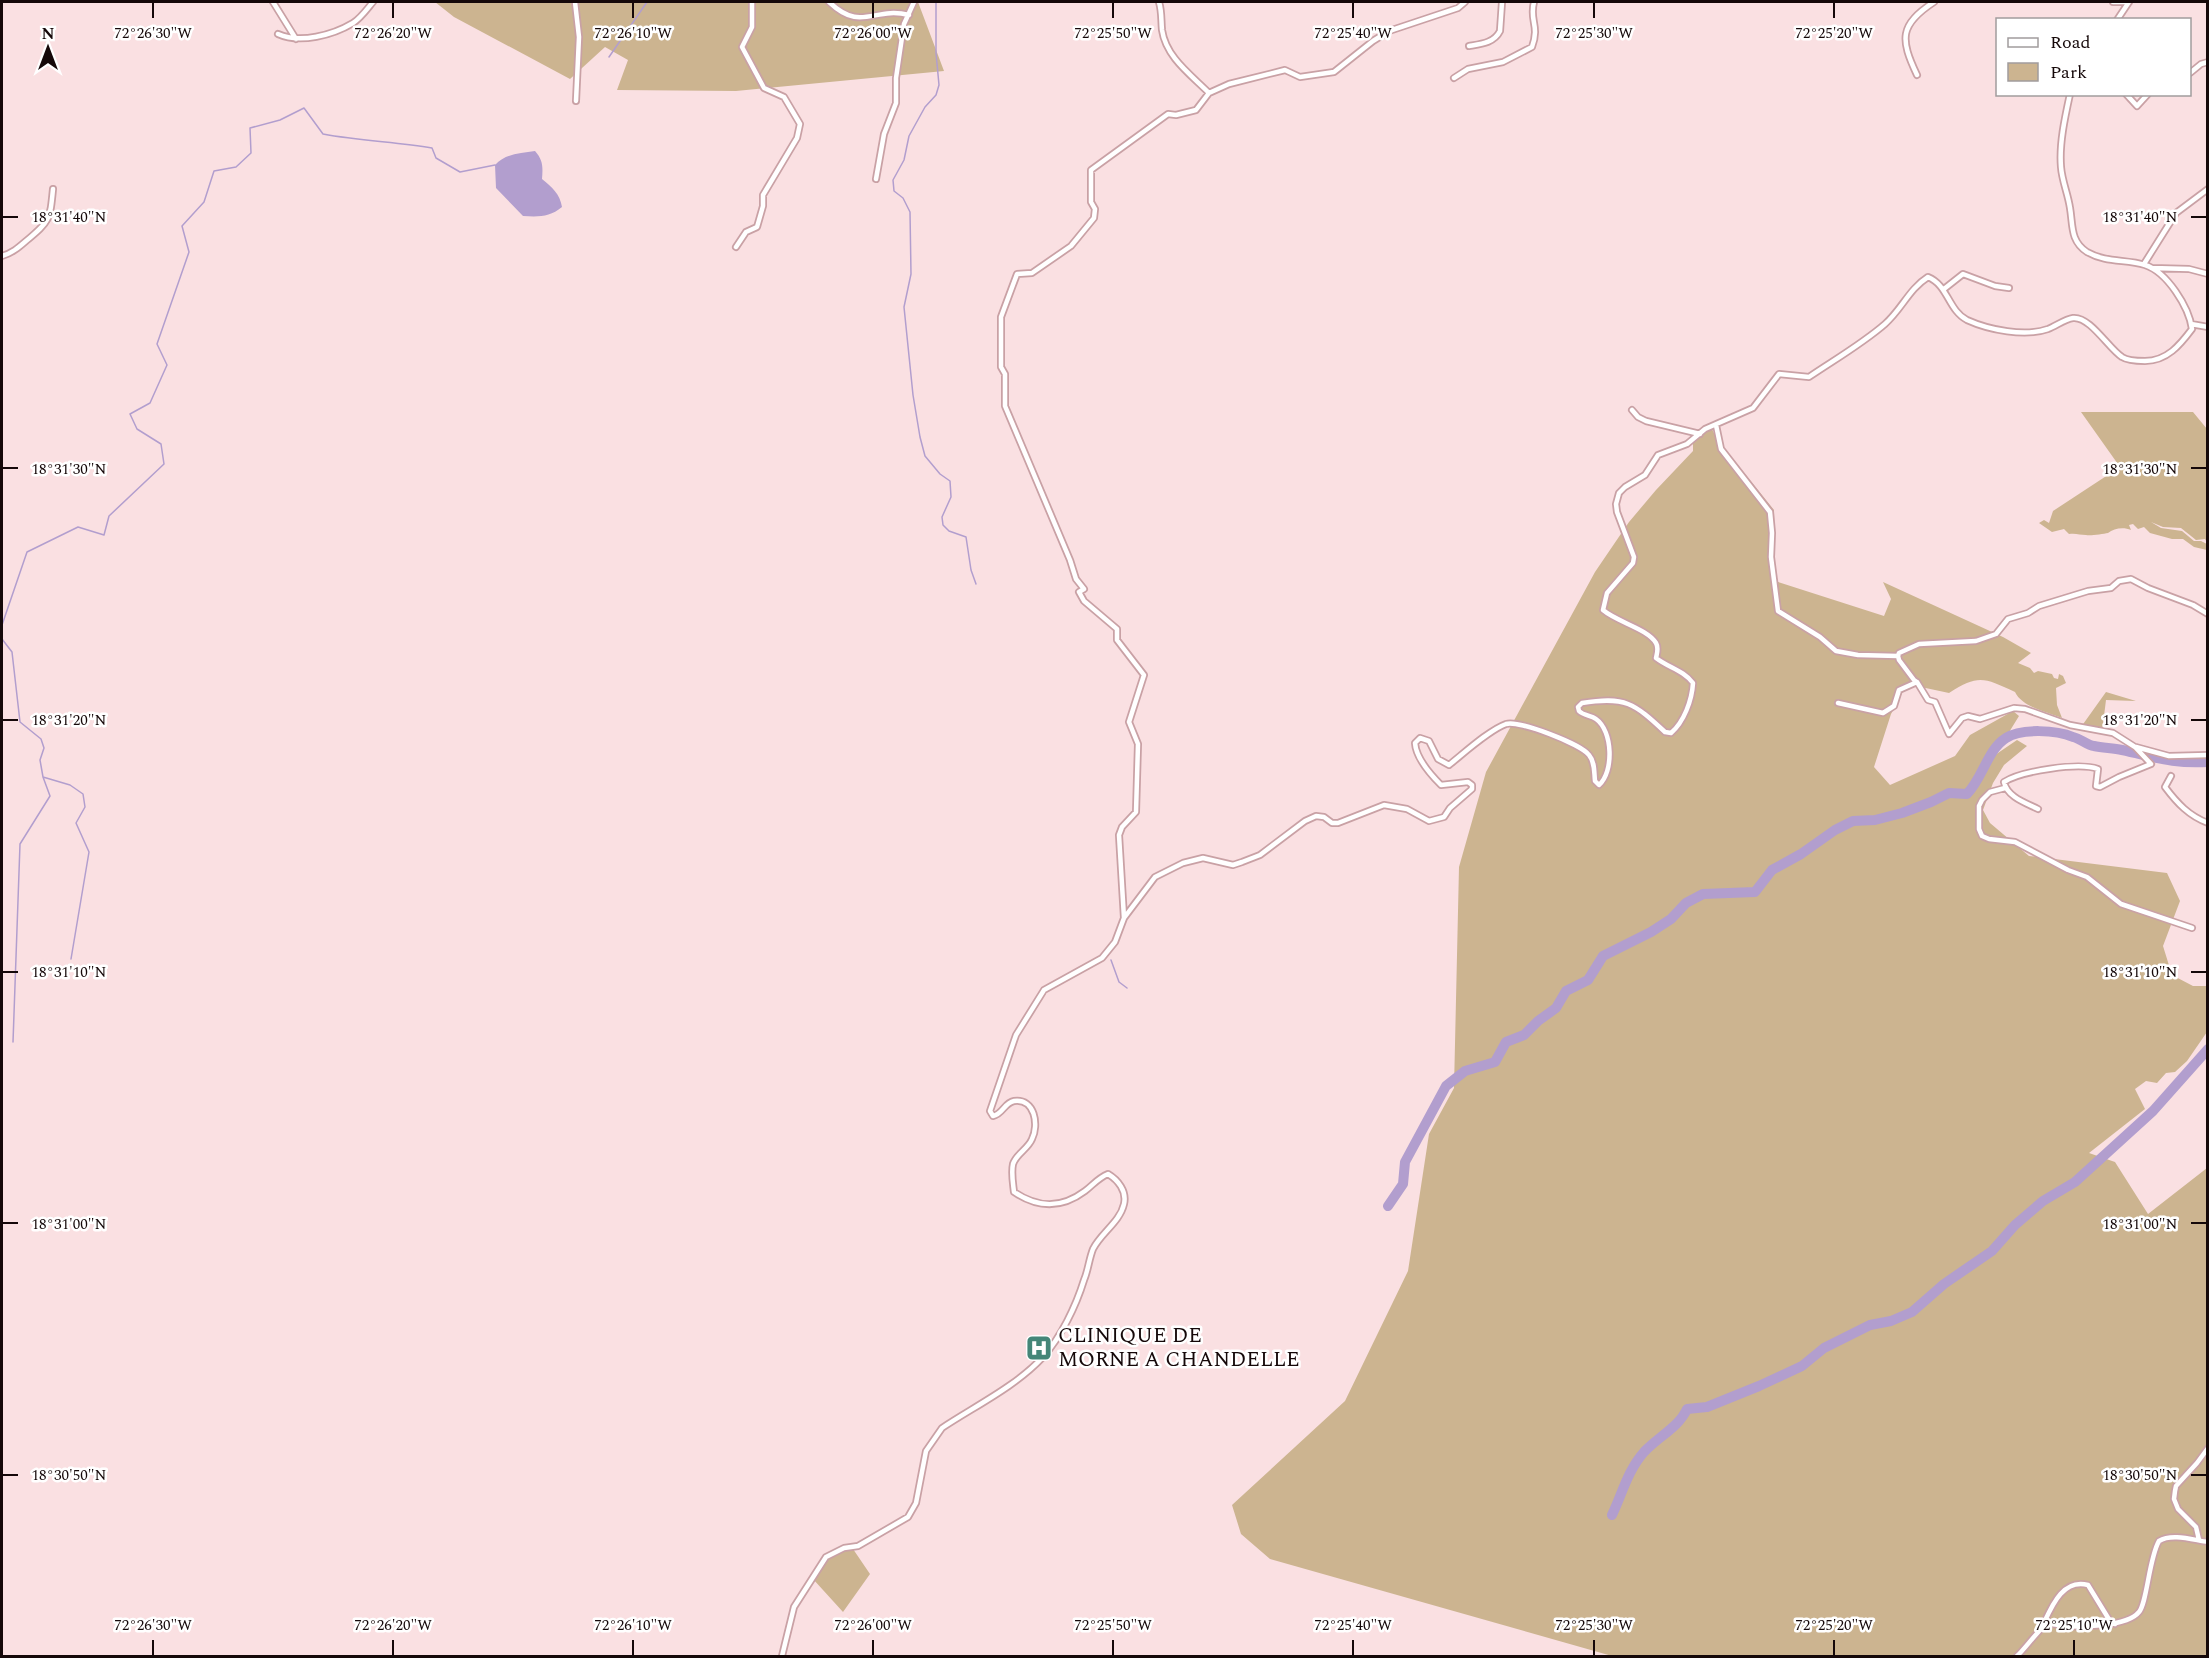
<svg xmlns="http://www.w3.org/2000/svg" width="2209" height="1658" font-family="Spectral,serif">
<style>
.green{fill:#ccb490}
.water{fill:#b29ece}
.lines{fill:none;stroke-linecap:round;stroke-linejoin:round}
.stream{stroke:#b29ece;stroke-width:1.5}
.river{stroke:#b29ece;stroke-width:10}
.minor-casing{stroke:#c9a1a5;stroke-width:8}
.minor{stroke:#fff;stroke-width:4.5}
.ticks{fill:none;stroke:#150809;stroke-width:2}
.labels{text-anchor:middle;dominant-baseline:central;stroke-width:5;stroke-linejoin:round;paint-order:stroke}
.poi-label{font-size:21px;fill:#150809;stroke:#fff;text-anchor:start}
.ticks-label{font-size:15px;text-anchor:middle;fill:#150809;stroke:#fff;stroke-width:5;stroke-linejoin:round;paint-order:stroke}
</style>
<rect width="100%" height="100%" fill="#fae0e2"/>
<!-- green -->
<path class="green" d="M435,2H918L944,71L736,91L617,90L628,60L605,47L570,79L454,17Z
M2081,412H2193L2207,429V542L2205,539L2196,540L2181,528L2163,527L2151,522L2161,528L2182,531L2194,541H2201L2207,544V550L2194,547L2183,539H2172L2150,533L2144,527L2138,529L2133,524L2129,525L2131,530C2124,527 2114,528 2108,533C2103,534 2090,536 2086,535C2080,535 2076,533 2069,534L2064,529L2052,532L2039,523L2044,520L2049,523L2053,511L2120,467Z
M1710,425L1723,451L1733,459L1774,510L1775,581L1884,616L1891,599L1883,582L2003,637L2031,653L2018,663L2030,668L2034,673L2038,671L2052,674L2054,678L2058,679L2059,674L2063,676L2066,683L2056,688L2057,705L2062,718C2047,712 2022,707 2015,692C1984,678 1979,674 1949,693L1907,684L1891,714L1874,767L1890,785L1955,756L1970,735L2013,711L2019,716L1995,755L2017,740L2027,746L2004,765L1993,783L1983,810L1990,823L2029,856L2167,873L2180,901L2163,946L2172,975L2193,986H2207V1032L2187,1061L2175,1072L2166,1073L2157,1083L2146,1081L2135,1089L2145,1109L2089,1153L2115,1162L2148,1214L2207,1168V1656H1612L1270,1559L1241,1534L1232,1505L1345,1401L1408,1271L1429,1134L1454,1088L1459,867L1486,772L1595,572L1629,522L1656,490L1693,451V443Z
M2106,692L2136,701L2106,700L2102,732L2081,727Z
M853,1549L870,1574L843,1612L813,1579L831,1555Z"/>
<!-- water -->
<path class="water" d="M535,151C543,160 543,167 542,179C552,187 560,194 562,207C550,217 539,217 523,216L496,188L495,165C505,154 520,153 535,151Z"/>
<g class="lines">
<!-- stream -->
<path class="stream" d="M936,2V53L939,85L936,95L925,107L909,136L904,160L893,180L894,191L903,198L910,212L911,274L904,307L913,395L920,437L925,456L940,474L950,481L951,497L942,517L943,525L949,531L966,537L971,570L976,584
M609,57L647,2
M2,625L27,552L78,527L104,535L109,516L164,464L161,444L137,429L130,414L150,403L167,365L157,344L189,252L182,226L204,202L214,171L236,167L251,153L250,128L280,120L304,108L323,134C360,141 396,142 432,148L436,158L460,172L495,165
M2,639L12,652L20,722L41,739L44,748L40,760L43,777L70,785L83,794L85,807L76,823L89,852L71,959
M1111,960L1119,982L1127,988
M13,1042L20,844L50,796L43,777"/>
<!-- river -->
<path class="river" d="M1388,1206L1403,1184L1405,1162L1446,1086L1465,1071L1495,1062L1506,1042L1524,1035L1538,1021L1556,1008L1566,991L1588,980L1603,956L1651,932L1671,919L1686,903L1703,894L1755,892L1772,870L1801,854L1835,830L1853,821L1875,820L1902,813L1931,802L1949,793L1967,794C1983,778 1987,750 2006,738C2021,728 2057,730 2073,737C2081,739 2087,745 2094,746C2103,748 2113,748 2122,750C2155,757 2172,764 2208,762
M1612,1515C1622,1494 1628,1470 1644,1452C1658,1437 1679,1427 1687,1409L1707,1407L1759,1386L1802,1366L1824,1348L1870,1325L1891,1321L1912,1312L1944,1284L1992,1251L2015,1225L2043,1201L2075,1182L2153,1111L2208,1049"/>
<defs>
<path id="minor" d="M273,2L296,39
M575,2L579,37L576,101
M829,2C862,33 873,6 909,15
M1159,2C1162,12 1161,20 1162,30C1166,57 1190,74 1209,93
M2113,2H2129
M2117,20L2129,2
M278,34C300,44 333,35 353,23C361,18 367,9 373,2
M1469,46C1481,44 1494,43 1500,31L1502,2
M2190,73L2201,64L2208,62
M1917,75C1900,39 1899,25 1934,2
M1454,78L1468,69L1503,62L1532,47C1540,25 1529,21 1534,2
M2126,94L2137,106L2148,94
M876,179L884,134L896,103V78L904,24L914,2
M736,247L746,232L757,227L763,206V195L797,138L800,124L784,97L764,88L742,47L752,27V2
M2,256C12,253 18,248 26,241C50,221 50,220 53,189
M2144,264L2176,213L2208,189
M2152,268L2189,269L2208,274
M1944,289L1963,274L1995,286L2009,288
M2191,324L2208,327
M1632,410L1638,417L1646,421L1700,434
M1716,425L1721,449L1770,512L1772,533L1771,557L1778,611L1820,637L1836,651L1858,655L1898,656L1899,653L1919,644L1976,641L1996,634L2008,619L2028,613L2039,606L2088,591L2111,588L2119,581L2131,579L2148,588L2193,605L2208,614
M1898,656L1899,660L1914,680L1917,682L1928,700L1935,702L1949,734L1962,718L1968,716L1980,719L2014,708L2025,709L2070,725L2113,733L2135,747L2151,764L2119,777L2100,787L2096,786L2098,769C2079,762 2021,771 2004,782C2007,797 2026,803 2038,809
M1838,703L1883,713L1894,706L1899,690L1917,682
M2136,747L2169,756L2208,755
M2171,776L2165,787C2177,803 2189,816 2208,823
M2005,788L1990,792L1982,800L1979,806V829L1982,836L1989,839L2015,842L2068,870L2087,877L2121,904L2192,928
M1124,918L1119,835L1122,827L1136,812L1138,744L1129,722L1144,675L1117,640V629L1084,601L1079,592L1084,589L1076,579L1070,560L1005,406V374L1001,367V317L1017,274L1032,273L1071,246L1094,218L1095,209L1091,202V170L1168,114L1176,115L1196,110L1209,93L1229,84L1285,70L1300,77L1334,72L1373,41L1389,31L1458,8L1465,2
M2199,1540L2196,1527L2178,1509L2174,1499L2175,1491L2176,1486L2197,1463L2208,1448
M2042,1627C2051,1608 2062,1578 2088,1585L2110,1621L2115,1624
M782,1656L794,1607L826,1557L844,1548L858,1546L908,1517L916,1503L926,1451L942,1428C975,1406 1015,1387 1043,1357C1061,1337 1076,1306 1084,1280C1088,1271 1089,1259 1093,1249C1101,1233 1120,1222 1124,1204C1127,1191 1118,1180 1108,1174C1098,1178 1093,1185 1085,1191C1061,1209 1038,1208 1014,1192C1013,1183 1011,1173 1013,1164C1016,1154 1028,1149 1032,1139C1039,1125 1035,1098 1014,1101C1004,1103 1003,1114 993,1116L990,1111L1016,1035L1044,990L1102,958L1115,942L1124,918L1155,877L1183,863L1203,858L1233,865L1242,862L1260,855L1305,821L1316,816L1324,817L1332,823H1338L1384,805L1407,809L1429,821L1444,817L1450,808L1472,789V785L1468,782L1441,785C1431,775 1416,758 1415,743L1420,738L1429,741L1438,759L1449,765C1463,754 1489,730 1506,724C1519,720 1581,744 1589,755C1595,762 1594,772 1595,781L1599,785C1614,772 1613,731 1596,719C1591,715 1584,716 1579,711L1578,707L1582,703C1625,696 1634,703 1665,732L1671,733C1684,722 1692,700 1693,683C1683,670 1669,668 1656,658C1657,653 1659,648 1656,643C1648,629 1617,622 1603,610L1607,593L1633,563L1634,557L1617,512L1616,504L1619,493L1625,487L1645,475L1658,455L1687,444L1705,429L1753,408L1779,374L1809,377C1834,360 1862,344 1885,324C1902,309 1909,289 1928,277C1948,285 1948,310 1967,320C1989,330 2025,337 2048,329C2056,326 2065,319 2073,318C2090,316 2109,349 2122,357C2128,361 2138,361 2145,361C2167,361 2180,345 2192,329C2189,307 2167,272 2145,265C2126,259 2106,263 2087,252C2070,241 2073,225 2070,208C2068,194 2062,181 2061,167C2059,144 2065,117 2070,94
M2017,1656C2024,1650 2039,1629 2045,1626C2052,1622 2056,1625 2063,1626C2081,1627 2127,1627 2139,1612C2147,1603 2149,1558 2159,1541C2172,1533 2193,1540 2208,1542"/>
</defs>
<!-- minor casing -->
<use href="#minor" class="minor-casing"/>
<!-- minor -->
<use href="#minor" class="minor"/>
</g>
<!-- ticks -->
<path class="ticks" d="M153,3V18M393,3V18M633,3V18M873,3V18M1113,3V18M1353,3V18M1594,3V18M1834,3V18M3,217H18M2191,217H2206M3,468H18M2191,468H2206M3,720H18M2191,720H2206M3,972H18M2191,972H2206M3,1223H18M2191,1223H2206M3,1475H18M2191,1475H2206M153,1640V1655M393,1640V1655M633,1640V1655M873,1640V1655M1113,1640V1655M1353,1640V1655M1594,1640V1655M1834,1640V1655M2074,1640V1655"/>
<!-- icons -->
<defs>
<symbol id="hospital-square" viewBox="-11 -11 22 22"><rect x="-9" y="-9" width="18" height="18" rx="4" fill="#448678" stroke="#fff"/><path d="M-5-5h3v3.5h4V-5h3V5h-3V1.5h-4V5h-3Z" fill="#fff"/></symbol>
</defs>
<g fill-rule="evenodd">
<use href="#hospital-square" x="1024" y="1333" width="30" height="30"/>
</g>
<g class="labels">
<!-- poi labels -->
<g class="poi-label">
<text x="1058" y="1336">CLINIQUE DE<tspan x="1058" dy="24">MORNE A CHANDELLE</tspan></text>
</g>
</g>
<g class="ticks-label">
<text x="153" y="38">72°26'30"W</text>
<text x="393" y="38">72°26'20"W</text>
<text x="633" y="38">72°26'10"W</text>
<text x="873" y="38">72°26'00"W</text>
<text x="1113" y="38">72°25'50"W</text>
<text x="1353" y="38">72°25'40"W</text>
<text x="1594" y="38">72°25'30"W</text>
<text x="1834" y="38">72°25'20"W</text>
<text x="69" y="222">18°31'40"N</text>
<text x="2140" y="222">18°31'40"N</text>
<text x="69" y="474">18°31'30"N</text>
<text x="2140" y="474">18°31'30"N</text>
<text x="69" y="725">18°31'20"N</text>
<text x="2140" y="725">18°31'20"N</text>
<text x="69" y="977">18°31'10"N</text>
<text x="2140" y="977">18°31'10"N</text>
<text x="69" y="1229">18°31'00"N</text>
<text x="2140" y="1229">18°31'00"N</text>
<text x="69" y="1480">18°30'50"N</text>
<text x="2140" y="1480">18°30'50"N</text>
<text x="153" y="1630">72°26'30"W</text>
<text x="393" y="1630">72°26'20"W</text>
<text x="633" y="1630">72°26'10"W</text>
<text x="873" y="1630">72°26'00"W</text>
<text x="1113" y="1630">72°25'50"W</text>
<text x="1353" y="1630">72°25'40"W</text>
<text x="1594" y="1630">72°25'30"W</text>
<text x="1834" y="1630">72°25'20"W</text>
<text x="2074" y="1630">72°25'10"W</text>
</g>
<!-- border -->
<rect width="2209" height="1658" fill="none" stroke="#150809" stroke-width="6"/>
<!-- legend -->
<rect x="1996" y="18" width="195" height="78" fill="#ffffff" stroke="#a19c9d" stroke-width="1.5"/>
<rect x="2008" y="38" width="30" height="9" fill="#ffffff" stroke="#a19c9d" stroke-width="1.5"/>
<text x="2050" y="48" font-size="18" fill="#150809">Road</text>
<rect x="2008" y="63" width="30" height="18" fill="#ccb490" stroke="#a19c9d" stroke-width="1.5"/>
<text x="2050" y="78" font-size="18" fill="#150809">Park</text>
<!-- north arrow -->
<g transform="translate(48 48)" stroke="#ffffff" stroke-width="4.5" paint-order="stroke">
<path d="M0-4.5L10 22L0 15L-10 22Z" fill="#150809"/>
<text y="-9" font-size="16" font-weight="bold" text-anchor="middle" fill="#150809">N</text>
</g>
</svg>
